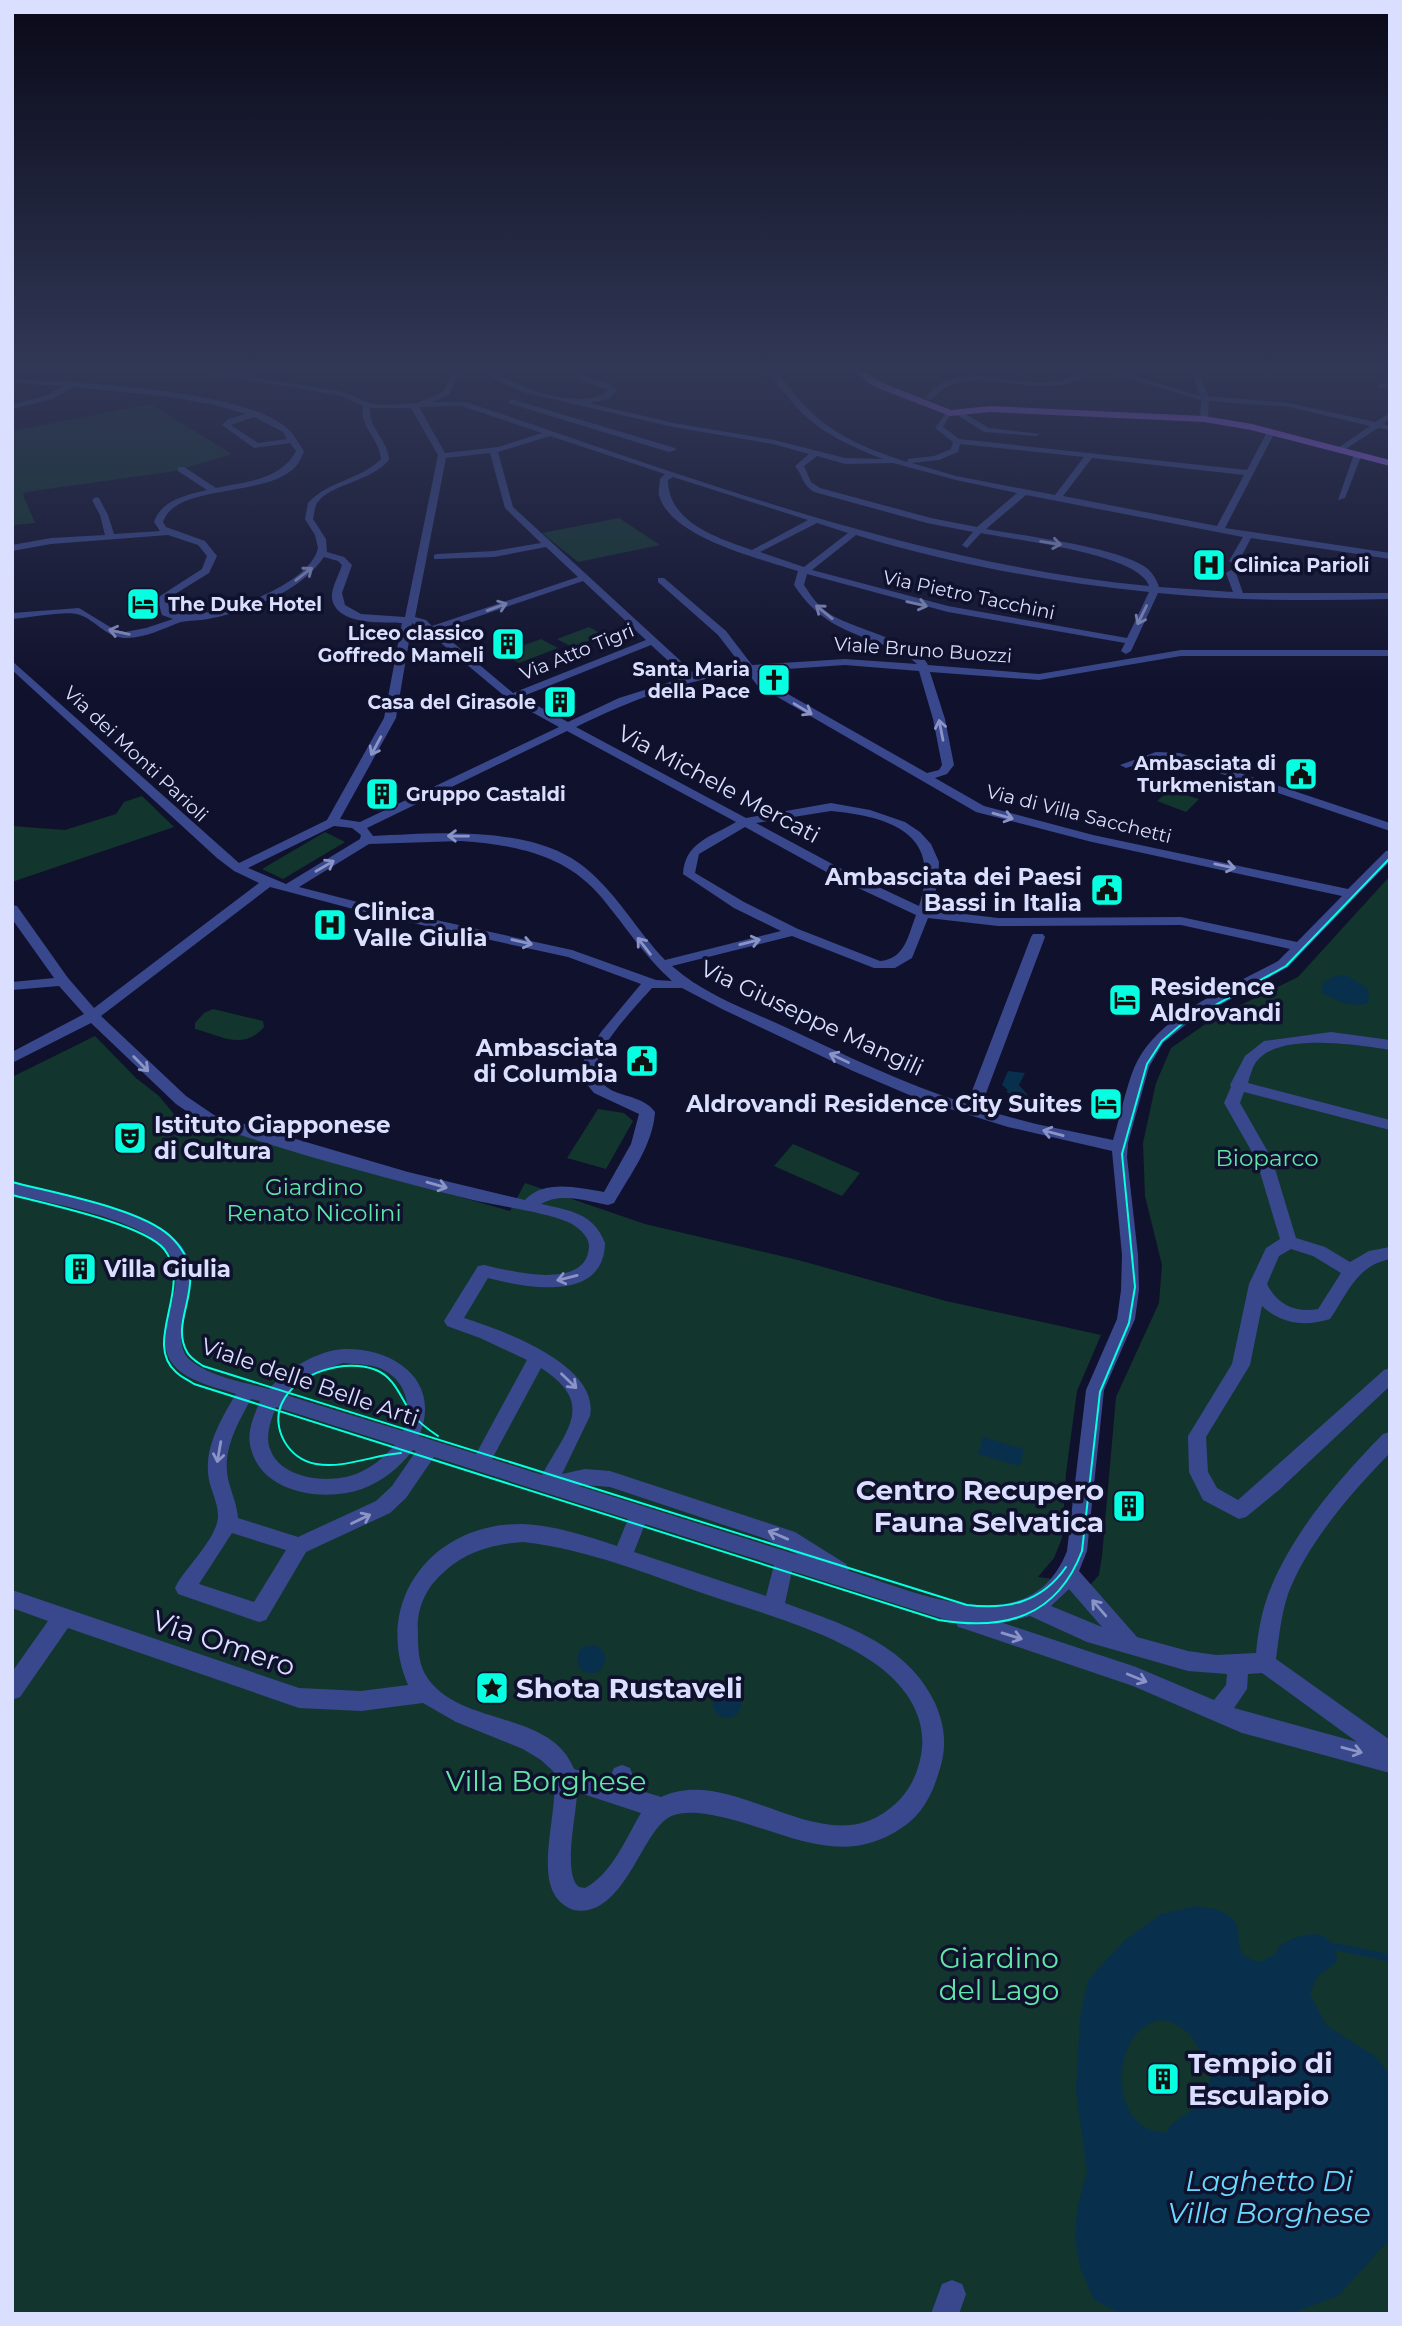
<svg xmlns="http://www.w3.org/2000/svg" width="1402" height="2326" font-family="Montserrat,sans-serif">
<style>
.green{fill:#12362d}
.water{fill:#08304d;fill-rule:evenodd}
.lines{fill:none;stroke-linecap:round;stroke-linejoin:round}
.stream{stroke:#08304d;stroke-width:7}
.minor{fill:#39488d;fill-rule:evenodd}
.major{fill:#a262ff;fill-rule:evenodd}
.tram{stroke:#07ffe1;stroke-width:2}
.oneway{stroke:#8a94c6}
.labels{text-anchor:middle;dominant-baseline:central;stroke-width:7;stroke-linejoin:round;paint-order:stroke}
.far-poi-label{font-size:19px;font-weight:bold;fill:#dbdfff;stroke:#10112c;text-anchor:end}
.far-street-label{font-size:19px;fill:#dbdfff;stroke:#10112c}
.street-label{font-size:23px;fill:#dbdfff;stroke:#10112c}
.poi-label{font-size:23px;font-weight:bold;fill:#dbdfff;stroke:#10112c;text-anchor:start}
.park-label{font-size:23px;fill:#60e6a7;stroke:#10112c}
.near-poi-label{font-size:28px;font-weight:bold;fill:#dbdfff;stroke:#10112c;text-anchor:start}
.near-street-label{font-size:28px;fill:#dbdfff;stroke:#10112c}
.near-park-label{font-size:28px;fill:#60e6a7;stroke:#10112c}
.near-water-label{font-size:28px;font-style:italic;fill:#69daff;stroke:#10112c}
</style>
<rect width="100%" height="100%" fill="#10112c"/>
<!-- green -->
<path class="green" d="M151,404L232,454L175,471L26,492L23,495L35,523L14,525L12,431Z
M619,518L660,545L578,562L542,533Z
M589,627L604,635L572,647L557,639Z
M541,639L558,648L519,663L502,653Z
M1169,790L1199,799L1186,812L1157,801Z
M142,796L174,827L12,882V826L65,830L116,814L124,802Z
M325,832L345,842L283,879L262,869Z
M1390,876V2314H12V1311L15,1309L12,1307V1077L95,1036L136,1078L159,1096L183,1125L242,1135L510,1211L525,1183L645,1224L798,1260L946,1301L1101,1335L1077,1391L1066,1473L1062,1538L1054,1558L1038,1577L1091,1584L1099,1575L1102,1556L1116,1397L1159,1303L1162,1265L1145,1196L1143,1143L1156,1083L1171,1048L1214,1018L1298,977Z
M213,1009L263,1021L264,1027C243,1051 222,1036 195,1029V1023L204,1013Z
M598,1109L624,1113L633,1121L606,1169L567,1158Z
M793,1144L860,1173L842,1196L774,1166Z"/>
<!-- water -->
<path class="water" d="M1338,975L1348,976L1368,989L1369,1002C1354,1010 1335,1000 1321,992L1324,981Z
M1008,1071L1025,1073L1019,1085L1033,1101L1028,1103L1024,1099L1017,1102L1006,1091L1008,1090L1002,1085Z
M983,1437L1024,1449L1020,1466L978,1454Z
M577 1659a14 14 0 1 1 28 0a14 14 0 1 1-28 0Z
M713 1704a14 14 0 1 1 28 0a14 14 0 1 1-28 0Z
M1196,1906C1208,1908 1223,1909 1232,1919C1247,1935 1227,1954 1259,1962L1276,1954L1277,1948C1299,1931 1337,1924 1337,1962L1317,1977L1310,1994L1326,2025L1376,2057L1390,2075V2239L1338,2296L1289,2314H1122L1094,2300L1080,2267L1075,2239L1077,2210L1087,2171L1076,2092L1080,2018L1088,1980L1125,1940L1161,1914ZM1162,2020C1192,2026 1201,2050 1211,2076L1210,2082L1202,2086L1197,2106L1172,2124L1166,2132C1106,2133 1109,2026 1162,2020Z"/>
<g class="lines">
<!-- stream -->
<path class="stream" d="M1337,1947L1390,1958"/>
<!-- minor -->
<path class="minor" d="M191,370H208L344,392L369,403L382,405L417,403L444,391L452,370H460L450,394L432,402H466C687,476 912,563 1149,586C1140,554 1014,540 981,533L967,548L962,545L973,532L927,523L814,492C801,483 804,477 795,466L809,454L773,444L673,427L522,392L496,380L486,370H494C516,389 587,412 608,390L578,379L574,370H582L584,376L610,384L617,390L609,399L589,403L673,423L774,440L845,458L883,459C827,437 801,421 768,370H776C815,425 843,441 907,462L908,459L934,456L951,449L953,442L935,428L948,410L952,412L943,427L959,439L1247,470L1267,432L1271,430L1275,432L1225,528L1390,553V559L1251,538L1239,561L1234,564L1229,561L1243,537L1026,495L986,529C1023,536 1121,547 1148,569C1153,574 1157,580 1159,587L1233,592L1226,573L1231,570L1236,573L1243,593H1390V599C1313,601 1235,601 1158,593L1131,651L1126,654L1121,651L1125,643L948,612L807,574L804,585C811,596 818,606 830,614C853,629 918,642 928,665L1039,674L1181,650H1390V656H1181L1039,680L930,672L945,719L954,765L947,774L935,778L984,806L1093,835L1348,889L1386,851L1390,850V861L1288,967L1188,1023L1163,1043L1149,1067L1128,1143L1127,1157L1138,1255L1139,1290L1135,1319L1104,1390L1087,1551L1079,1571L1137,1637L1188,1651L1216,1655L1256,1653C1258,1634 1261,1614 1268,1595C1291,1534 1338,1480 1383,1434L1390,1432V1453C1351,1493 1308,1542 1288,1594C1281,1615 1279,1637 1276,1659L1390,1740V1773L1242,1733L1133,1686L965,1629L958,1627L956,1623L792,1571L785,1603C842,1624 908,1644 935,1703C944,1724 947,1743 941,1765C934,1790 925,1812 903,1827C843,1869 788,1833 726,1818C710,1814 690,1810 674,1815C647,1823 633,1889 597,1907C588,1911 577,1913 567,1907C528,1885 562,1808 553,1771L541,1760L523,1749L456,1722L423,1703L361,1711L299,1708L68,1628L20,1697L12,1700V1672L48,1621L12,1608V1590L299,1688L361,1691L408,1685C372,1601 433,1523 522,1524C554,1525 587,1536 617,1546L628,1519L434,1457L406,1498L390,1513L306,1552L266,1620L259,1622L178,1594L175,1588L178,1582C190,1564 211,1543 217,1523C221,1509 212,1494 209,1480C203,1449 221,1419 236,1394C222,1389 207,1386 195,1380C128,1350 199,1290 167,1251C140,1218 53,1204 12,1194V1182C57,1193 147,1208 178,1242C213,1280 164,1334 189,1359C209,1377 244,1382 269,1389C286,1370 318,1350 344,1349C396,1348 442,1382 419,1436L476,1454L527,1360L480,1338L447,1326L444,1321L447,1316L478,1266L484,1265C510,1271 589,1292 589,1245C588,1235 577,1226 568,1222C542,1211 495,1206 465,1198C377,1176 289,1152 204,1123L176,1104L91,1023L12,1063V1052L84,1014L59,986L12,990V982L54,978L12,919V905L17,906L68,978L94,1008L259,883L234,871L217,858L12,670V661L239,863L327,820L384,718L402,623C383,622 336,626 332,598C331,588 339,575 342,565L338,561L324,557C299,593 250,610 208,619C199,621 190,620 181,622C164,628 144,639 124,638C105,637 94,618 77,614C65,611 27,618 12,619V613L79,608L115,630L125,632L146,628L173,619L162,615L157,598L202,569L207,556L198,545L168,535L51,544L12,551V545L51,538L105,535L100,515L92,500L96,497L99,498L108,515L114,534L160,531L154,522C161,500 187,495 207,490L178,471V467H184L216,488C245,482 281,480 296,451L290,443L254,448L222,425L228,419L246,414L215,405L171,397L73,387L53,399L12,409V405L47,395L64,386L12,383V379C72,382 249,389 289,430C296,437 298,443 304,451C302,456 300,462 296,466C269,498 175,483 163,522L166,527L205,541L217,556L209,573L167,599L170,611C205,624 309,588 318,548L315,535L305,519L308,503C328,481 360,480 381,459C380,439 359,427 363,406L342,396ZM462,406L542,433L498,447L445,453L419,407ZM370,408H411L438,455L405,617L361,614L345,605L342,593L352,565L344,557L327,552L326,539L313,519C314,514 315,507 317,503C330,484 370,482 389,460C388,440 368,428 370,408ZM254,417L283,432L287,439L258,443L231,425ZM550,436L665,474L660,479C660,484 658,491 659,495C670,538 762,559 798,571L794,585C817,620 841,629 879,643C892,648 907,654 917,664L845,659L752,665L726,631L664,578H658V582L718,635L742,666L696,675L513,507L498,452ZM960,444L1084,457L1055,495L956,476L912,463L939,460L958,452ZM490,453L505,508L541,543L494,551L437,554L434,555V559L494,557L546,547L578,577L432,626L426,620L415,617L446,458ZM817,456L845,464L893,463L956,480L1017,493L977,527L931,518L820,488L811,482L804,466ZM1092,458L1244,475L1217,526L1063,496ZM673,477L808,520L752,550C717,538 668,522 668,480ZM817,523L848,533L804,567L760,552ZM856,535C952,564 1050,582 1149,592L1127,638L948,606L812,570ZM583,581L646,640L513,693L438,630ZM412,623L423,629L422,633H429L508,699L559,727L360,822L340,819L396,718ZM651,645L686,677L619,698L568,722L521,697ZM845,665L919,671L933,719L942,765L939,770L927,773L765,681L757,671ZM747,672L757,685L976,812L1092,842L1342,896L1297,942L1181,917L998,918L931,910L938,881L939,862L931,844L920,832L905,822L870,810L831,803L746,818L576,727C631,700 686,679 747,672ZM567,731L736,822C711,837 685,842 683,874L734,908L781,931L665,960C638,932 619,897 589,871C537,824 438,833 373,836L367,828ZM831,811C892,817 943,834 919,906L851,874L756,823ZM334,826L352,828L361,835L360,839L286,884L248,868ZM745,827L841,880L916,915C908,936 905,959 880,961L798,929L744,902L695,873L699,854ZM461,841C515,845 566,854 602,898C626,927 645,957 672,981L656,980L572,950L377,907L299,887L369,844ZM270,887L376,915L568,957L641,984L601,1032L585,1057L581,1068L585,1082L594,1093L639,1114L631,1144L604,1192C578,1188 545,1179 525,1200L408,1172L214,1115L186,1096L101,1016ZM928,918L998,926L1181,925L1290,949L1278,961C1231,987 1156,1015 1134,1068C1125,1091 1120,1117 1113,1140L1036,1124L980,1109L1045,937L1043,934H1033L1031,937L967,1104C904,1084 845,1055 785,1027C746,1009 705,995 672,966L792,936L874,968H895L912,958ZM652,988H682L722,1009L853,1071L921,1100L1008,1127L1112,1151L1122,1255L1121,1290L1117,1319L1086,1390L1067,1551C1030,1646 917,1592 849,1571L846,1564L795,1532L610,1471L585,1469L562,1474L590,1416C600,1365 502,1330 464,1318L488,1278C526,1288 604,1303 605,1243C594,1213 568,1210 541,1204C561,1192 586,1201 608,1205L614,1203C630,1175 653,1145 655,1112C645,1098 626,1097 611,1090C603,1085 596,1079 596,1069C597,1046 637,1005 652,988ZM343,1363C354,1364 367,1364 377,1367C405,1377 414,1406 403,1431L286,1395C301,1377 322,1370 343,1363ZM541,1368C597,1404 566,1430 542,1475L492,1459ZM251,1399L260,1401C254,1416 246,1432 251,1449C263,1494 324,1502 362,1489C383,1481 399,1468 413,1450L416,1451L392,1486L376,1501L298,1537L238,1518C237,1504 231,1492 228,1479C222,1450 238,1423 251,1399ZM276,1407L395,1445C384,1457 373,1467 356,1474C330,1484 281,1480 270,1449C265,1435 271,1420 276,1407ZM585,1485L610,1487L766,1539L798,1555L579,1486ZM645,1524L774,1565L766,1596L634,1552ZM232,1533L286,1550L254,1602L199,1584ZM523,1542C588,1549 649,1575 711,1596C764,1614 832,1632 877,1665C906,1686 928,1718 921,1755C916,1783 902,1803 877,1817C811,1852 729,1765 661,1797L629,1787L633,1776L630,1768L622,1765L614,1768L609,1780L574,1769C550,1708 456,1728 425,1674C418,1661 418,1646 418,1632C416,1608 427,1586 445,1571C467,1551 494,1544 523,1542ZM1069,1589L1102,1627L1051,1606ZM1030,1616L1087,1642L1188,1671L1227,1674L1226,1685L1214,1700L1136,1667L1003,1623ZM1262,1673L1357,1742L1234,1708L1247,1689L1248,1674ZM577,1792L641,1813C626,1838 612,1874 585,1888L579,1887C562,1874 577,1813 577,1792Z
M620,370H672L668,372H624Z
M1087,370H1096C1044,411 967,353 932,400L925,398C954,360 999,382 1039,383C1056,383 1072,378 1087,370Z
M1101,370H1112L1200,396L1191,370H1199L1208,396L1289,403L1375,422L1390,413V419L1383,424L1390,426V430L1378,428L1341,452L1337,450L1338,448L1370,426L1289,407L1209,401L1208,419L1204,421L1200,419L1201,400Z
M1380,383L1390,385V389L1377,387Z
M511,399L675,448L676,450L669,452L508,403Z
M960,411L989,428L1040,434L1036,436L984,432L957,415Z
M1358,452L1362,454L1345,498L1338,500L1354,454Z
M1156,752L1180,753L1390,823V831L1175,758H1157L1126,768L1120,765Z
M1331,1032L1390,1040V1050C1358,1045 1277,1032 1256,1062C1252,1068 1250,1076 1248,1083L1390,1120V1130L1244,1092L1240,1103L1272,1159L1296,1238L1325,1247L1350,1262L1369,1251L1390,1247V1259C1356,1266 1348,1293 1330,1319C1305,1327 1281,1324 1262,1306L1250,1365L1206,1437L1208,1472L1217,1488L1238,1500L1384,1370L1390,1368V1386L1279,1490L1246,1517L1239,1519L1203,1500L1189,1472L1188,1436L1232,1364L1249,1284L1266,1248L1280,1239L1256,1159L1224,1103L1231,1087L1230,1085L1245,1056L1264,1041ZM1291,1249L1313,1256L1341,1273L1318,1309C1296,1313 1277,1305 1267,1284L1279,1256Z
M952,2280L962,2284L966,2294L959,2314H931L942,2284Z"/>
<!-- major -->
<path class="major" d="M851,370H862L883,383L951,410L990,406L1204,416L1252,424L1390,460V466L1251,430L1204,422L990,412L950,416L875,387Z"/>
<!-- tram -->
<path class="tram" d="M12,1182C53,1193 140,1208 170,1236C216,1279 167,1316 187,1352C190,1358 197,1362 203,1366L967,1605C1008,1610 1042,1602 1066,1567
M12,1195C46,1204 143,1224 164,1249C194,1286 142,1342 176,1372C181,1377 188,1380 194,1384L939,1620C1005,1631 1057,1617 1082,1551L1100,1392L1129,1323L1135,1287L1122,1154L1147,1064L1162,1041L1183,1023L1286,966L1390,858
M401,1453C373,1455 344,1469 316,1464C289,1460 270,1428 282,1403C297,1372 346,1358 376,1370C396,1378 401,1400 413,1415C420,1424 429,1430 438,1436"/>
</g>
<!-- one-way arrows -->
<defs><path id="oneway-shaft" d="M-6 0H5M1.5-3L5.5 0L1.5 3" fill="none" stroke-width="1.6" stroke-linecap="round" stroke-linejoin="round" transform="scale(1.75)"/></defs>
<g class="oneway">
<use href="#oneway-shaft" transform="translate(1051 543) rotate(9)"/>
<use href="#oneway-shaft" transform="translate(304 574) rotate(-38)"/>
<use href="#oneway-shaft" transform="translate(917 604) rotate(13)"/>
<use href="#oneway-shaft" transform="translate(497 607) rotate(-20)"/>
<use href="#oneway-shaft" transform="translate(824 612) rotate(-141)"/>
<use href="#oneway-shaft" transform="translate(1142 615) rotate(116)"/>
<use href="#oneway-shaft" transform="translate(119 632) rotate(-167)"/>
<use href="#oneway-shaft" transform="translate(803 709) rotate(31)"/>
<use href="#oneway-shaft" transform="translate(941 730) rotate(-101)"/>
<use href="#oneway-shaft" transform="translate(376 746) rotate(118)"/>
<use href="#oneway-shaft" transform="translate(1003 816) rotate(16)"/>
<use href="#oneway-shaft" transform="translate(458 836) rotate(-179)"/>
<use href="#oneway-shaft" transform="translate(325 866) rotate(-30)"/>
<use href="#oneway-shaft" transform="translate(1225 866) rotate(12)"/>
<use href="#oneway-shaft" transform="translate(522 942) rotate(13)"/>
<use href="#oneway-shaft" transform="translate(750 942) rotate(-14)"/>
<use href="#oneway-shaft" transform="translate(644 946) rotate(-128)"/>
<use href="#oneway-shaft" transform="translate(839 1058) rotate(-155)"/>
<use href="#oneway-shaft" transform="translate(141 1064) rotate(45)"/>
<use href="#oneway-shaft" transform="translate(1053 1133) rotate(-165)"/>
<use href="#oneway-shaft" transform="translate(437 1185) rotate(16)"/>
<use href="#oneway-shaft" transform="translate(567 1278) rotate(166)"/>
<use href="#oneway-shaft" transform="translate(569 1381) rotate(44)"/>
<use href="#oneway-shaft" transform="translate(219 1452) rotate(100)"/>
<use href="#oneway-shaft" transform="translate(361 1519) rotate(-26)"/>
<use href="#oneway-shaft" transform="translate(778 1535) rotate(-157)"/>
<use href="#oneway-shaft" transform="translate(1099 1608) rotate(-131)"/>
<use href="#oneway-shaft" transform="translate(1012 1636) rotate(17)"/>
<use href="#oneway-shaft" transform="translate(1137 1678) rotate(22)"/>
<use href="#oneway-shaft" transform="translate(1352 1750) rotate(15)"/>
</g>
<!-- sky -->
<linearGradient id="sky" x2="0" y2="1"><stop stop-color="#090918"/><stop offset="0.53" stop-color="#313856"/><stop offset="1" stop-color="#313856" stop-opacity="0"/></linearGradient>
<rect width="1402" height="695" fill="url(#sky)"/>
<!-- icons -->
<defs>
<symbol id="hospital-square" viewBox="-11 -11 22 22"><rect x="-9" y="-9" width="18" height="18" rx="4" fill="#07ffe1" stroke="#10112c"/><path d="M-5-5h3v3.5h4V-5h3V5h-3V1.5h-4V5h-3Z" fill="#111"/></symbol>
<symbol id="hotel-square" viewBox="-11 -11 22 22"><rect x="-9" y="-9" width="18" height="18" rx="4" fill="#07ffe1" stroke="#10112c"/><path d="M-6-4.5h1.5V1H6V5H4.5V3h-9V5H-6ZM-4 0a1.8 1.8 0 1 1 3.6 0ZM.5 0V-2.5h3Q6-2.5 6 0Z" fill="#111"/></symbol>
<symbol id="building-square" viewBox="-11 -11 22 22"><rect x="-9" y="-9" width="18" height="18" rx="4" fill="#07ffe1" stroke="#10112c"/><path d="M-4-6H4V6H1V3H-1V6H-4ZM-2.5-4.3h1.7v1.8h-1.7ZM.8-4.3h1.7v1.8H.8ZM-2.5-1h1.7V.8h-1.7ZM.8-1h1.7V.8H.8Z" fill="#111"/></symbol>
<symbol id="church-square" viewBox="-11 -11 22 22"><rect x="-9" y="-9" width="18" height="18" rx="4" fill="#07ffe1" stroke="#10112c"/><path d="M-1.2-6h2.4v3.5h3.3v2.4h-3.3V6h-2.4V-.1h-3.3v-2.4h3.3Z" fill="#111"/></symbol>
<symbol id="civic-square" viewBox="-11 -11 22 22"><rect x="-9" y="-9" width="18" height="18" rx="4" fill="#07ffe1" stroke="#10112c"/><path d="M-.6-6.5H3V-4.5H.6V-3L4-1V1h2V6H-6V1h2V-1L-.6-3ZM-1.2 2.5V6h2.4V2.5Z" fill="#111"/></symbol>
<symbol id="theatre-square" viewBox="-11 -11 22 22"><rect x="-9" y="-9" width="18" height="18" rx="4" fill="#07ffe1" stroke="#10112c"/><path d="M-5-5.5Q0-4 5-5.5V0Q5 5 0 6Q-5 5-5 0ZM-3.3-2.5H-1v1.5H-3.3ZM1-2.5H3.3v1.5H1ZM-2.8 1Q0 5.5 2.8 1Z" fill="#111"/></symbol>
<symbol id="sight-square" viewBox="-11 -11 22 22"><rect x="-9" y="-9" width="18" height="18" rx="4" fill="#07ffe1" stroke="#10112c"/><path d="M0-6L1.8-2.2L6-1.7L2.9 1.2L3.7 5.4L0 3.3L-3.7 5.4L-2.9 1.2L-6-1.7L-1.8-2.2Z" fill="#111"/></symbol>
</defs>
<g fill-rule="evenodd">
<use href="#hospital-square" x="1190" y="546" width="38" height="38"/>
<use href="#hotel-square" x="124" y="585" width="38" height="38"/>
<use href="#building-square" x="489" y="625" width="38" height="38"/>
<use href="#church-square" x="755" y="661" width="38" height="38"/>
<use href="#building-square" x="541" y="683" width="38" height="38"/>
<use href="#civic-square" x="1282" y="755" width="38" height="38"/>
<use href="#building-square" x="363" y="775" width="38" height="38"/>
<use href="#civic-square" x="1088" y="871" width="38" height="38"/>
<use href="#hospital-square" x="311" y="906" width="38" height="38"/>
<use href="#hotel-square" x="1106" y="981" width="38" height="38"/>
<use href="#civic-square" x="623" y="1042" width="38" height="38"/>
<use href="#hotel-square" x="1087" y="1085" width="38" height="38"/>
<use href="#theatre-square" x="111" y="1119" width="38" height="38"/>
<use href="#building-square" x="61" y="1250" width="38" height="38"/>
<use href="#building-square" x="1110" y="1487" width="38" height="38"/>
<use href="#sight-square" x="473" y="1669" width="38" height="38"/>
<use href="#building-square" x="1144" y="2060" width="38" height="38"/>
</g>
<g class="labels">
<!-- far-poi labels -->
<g class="far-poi-label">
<text x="1234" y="565" text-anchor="start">Clinica Parioli</text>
<text x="168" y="604" text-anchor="start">The Duke Hotel</text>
<text x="484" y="633">Liceo classico<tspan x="484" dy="22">Goffredo Mameli</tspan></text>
<text x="750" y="669">Santa Maria<tspan x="750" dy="22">della Pace</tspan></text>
<text x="536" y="702">Casa del Girasole</text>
<text x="1276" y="763">Ambasciata di<tspan x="1276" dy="22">Turkmenistan</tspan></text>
<text x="406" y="794" text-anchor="start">Gruppo Castaldi</text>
</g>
<!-- far-street labels -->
<g class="far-street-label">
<text transform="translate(969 595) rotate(12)">Via Pietro Tacchini</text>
<text transform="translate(923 650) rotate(4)">Viale Bruno Buozzi</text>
<text transform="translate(577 652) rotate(-22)">Via Atto Tigri</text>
<text transform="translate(136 754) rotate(43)">Via dei Monti Parioli</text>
<text transform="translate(1079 814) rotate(14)">Via di Villa Sacchetti</text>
</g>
<!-- street labels -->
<g class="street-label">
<text transform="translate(719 784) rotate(28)">Via Michele Mercati</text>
<text transform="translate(812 1018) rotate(25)">Via Giuseppe Mangili</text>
<text transform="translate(310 1382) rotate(19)">Viale delle Belle Arti</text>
</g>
<!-- poi labels -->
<g class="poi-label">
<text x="1082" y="877" text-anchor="end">Ambasciata dei Paesi<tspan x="1082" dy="26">Bassi in Italia</tspan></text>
<text x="354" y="912">Clinica<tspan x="354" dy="26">Valle Giulia</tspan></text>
<text x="1150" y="987">Residence<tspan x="1150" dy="26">Aldrovandi</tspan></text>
<text x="618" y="1048" text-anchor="end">Ambasciata<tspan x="618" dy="26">di Columbia</tspan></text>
<text x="1082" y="1104" text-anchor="end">Aldrovandi Residence City Suites</text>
<text x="154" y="1125">Istituto Giapponese<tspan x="154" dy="26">di Cultura</tspan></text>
<text x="104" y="1269">Villa Giulia</text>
</g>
<!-- park labels -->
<g class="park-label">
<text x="1267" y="1158">Bioparco</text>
<text x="314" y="1187">Giardino<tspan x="314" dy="26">Renato Nicolini</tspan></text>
</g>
<!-- near-poi labels -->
<g class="near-poi-label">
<text x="1104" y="1490" text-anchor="end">Centro Recupero<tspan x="1104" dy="32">Fauna Selvatica</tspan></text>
<text x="516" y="1688">Shota Rustaveli</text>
<text x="1188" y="2063">Tempio di<tspan x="1188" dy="32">Esculapio</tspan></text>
</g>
<!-- near-street labels -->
<g class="near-street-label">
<text transform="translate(224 1643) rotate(19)">Via Omero</text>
</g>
<!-- near-park labels -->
<g class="near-park-label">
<text x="546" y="1781">Villa Borghese</text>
<text x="999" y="1958">Giardino<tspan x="999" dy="32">del Lago</tspan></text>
</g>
<!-- near-water labels -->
<g class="near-water-label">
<text x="1269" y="2181">Laghetto Di<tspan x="1269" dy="32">Villa Borghese</tspan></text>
</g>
</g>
<!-- border -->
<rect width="1402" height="2326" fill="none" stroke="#dbdfff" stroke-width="28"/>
</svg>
